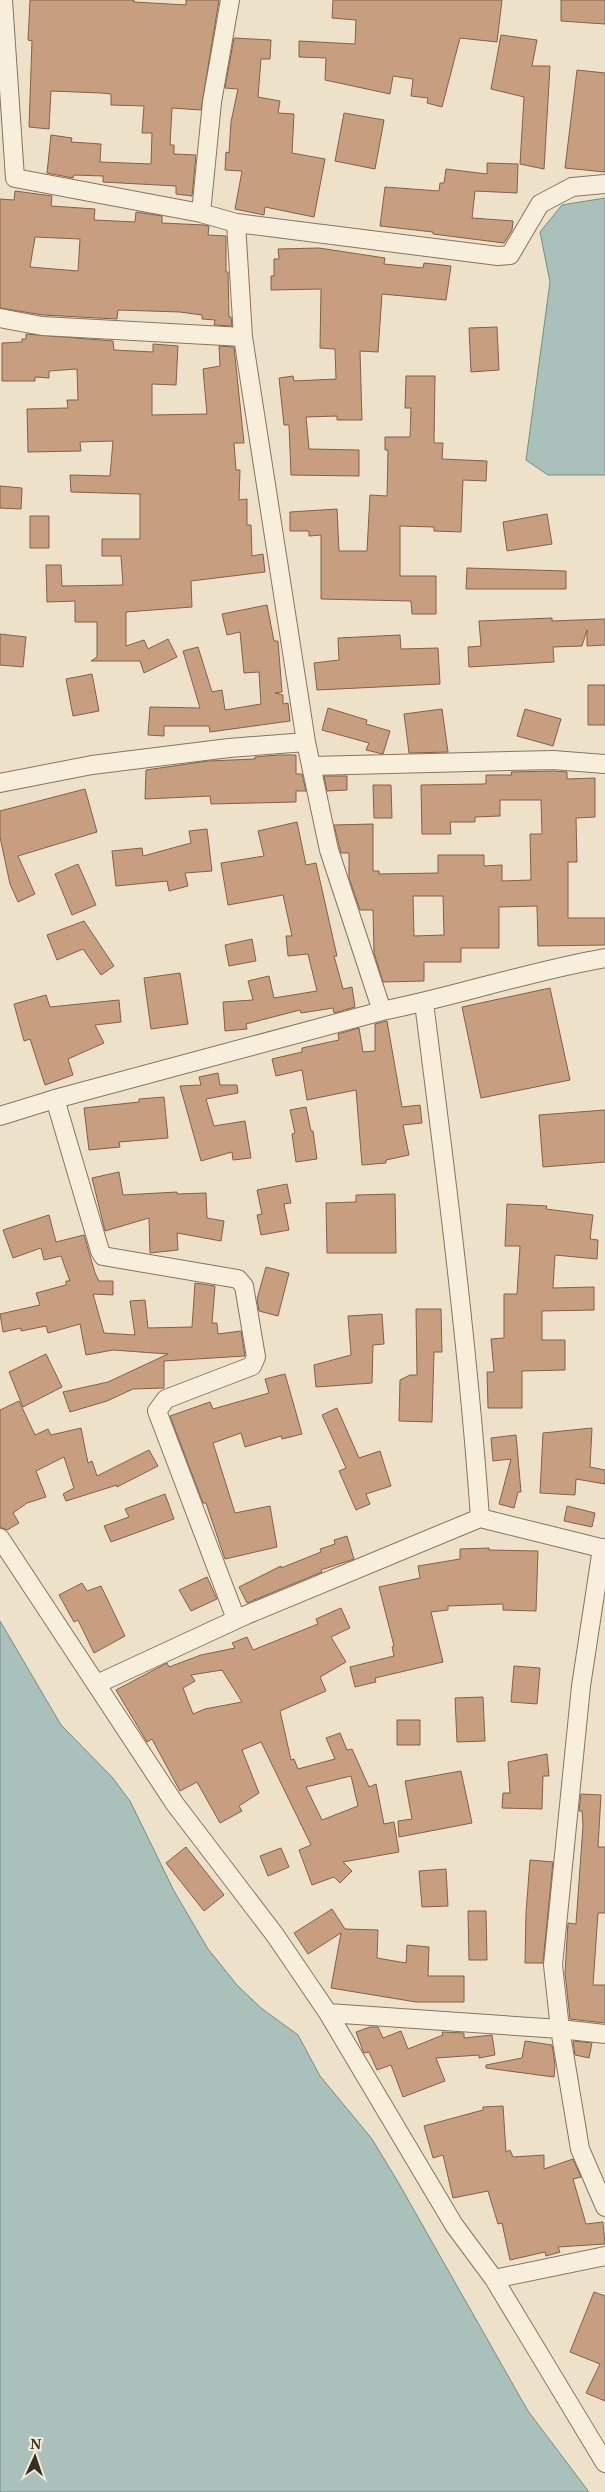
<svg xmlns="http://www.w3.org/2000/svg" width="605" height="2492" font-family="'Noto Serif',serif">
<style>
.water{fill:#a9c1ba;stroke:#708f87}
.building{fill:#c89e81;stroke:#865f46;fill-rule:evenodd}
.lines{fill:none;stroke-linecap:round;stroke-linejoin:round}
.minor-casing{stroke:#88745e;stroke-width:20}
.minor{stroke:#f7efdc;stroke-width:18}
</style>
<rect width="100%" height="100%" fill="#ede2c9"/>
<!-- water -->
<path class="water" d="M605,198V475H548L526,460L550,282L540,232L562,205Z
M0,1621L61,1725L112,1777L130,1801L174,1891L208,1949L237,1985L261,2008L298,2035L320,2076L372,2139L398,2182L528,2411L589,2492H0Z"/>
<!-- building -->
<path class="building" d="M30,0H134V2L186,5V0H219L201,110L172,108L170,145H174V154L196,155L192,196L176,194V186L103,182V176L74,175L73,178L47,173L51,135L72,138L71,142L101,144L100,162L151,164L152,133H142L144,106L111,105V94L101,93L51,91L49,129L29,127L32,41L28,40Z
M333,0H502L497,42L460,38L442,107L427,103L428,98L411,96L413,79L393,76L390,94L325,80L326,58L299,57V41L355,44L356,20L332,18Z
M561,0H605V24L561,21Z
M501,35L537,40L532,66H550L544,169L520,164L524,97L491,89Z
M234,38L271,40L270,59H261L258,97L280,101L278,113L294,114L292,153L325,159L314,217L265,207L264,215L235,209L242,171L225,170L226,152L229,153L231,122L238,89L225,88Z
M577,70L605,73V172L565,168Z
M344,113L384,120L375,169L335,161Z
M487,163L518,164L517,193L475,191L472,218L513,221L512,230L504,243L433,234V232L380,226L385,187L439,191L440,183H444L446,169L487,174Z
M15,191L52,196L51,206L95,209L94,220L135,222L136,212L162,216V223L204,225L209,226L208,235L226,236V272H228L229,317H231L232,326L214,325L215,320L202,319V315L180,312L118,310L117,319L43,315L0,308V199L14,200ZM35,237L80,239L78,271L30,267Z
M319,248L385,258L384,264L423,268L424,263L451,266L446,300L382,294L378,352L360,351L362,420H337V416L306,417L309,449L359,450V476L291,475L289,425H284L279,378L293,376L294,381L336,379L335,349L320,348L321,289L271,290V276H274V259H279L278,249Z
M497,327L499,370L471,372L469,328Z
M26,334L113,341L114,350L153,352V344L178,346L176,385L152,384V415L207,414L203,369L220,366L219,346L234,347L244,443H234L236,470H240L239,500L247,499V525H251L252,556L263,554L265,572L191,581L192,607L126,612V646L144,640L148,649L168,639L177,657L144,673L140,661H91L97,657V622H75V601L47,602L46,565H61L62,586L123,585L121,556H102V539H140V494L71,492L70,475L110,476L113,441L80,442L81,451L28,452L27,409L68,408L67,400H78L77,369L49,371V378L35,377V381H2V343L22,342V339H26Z
M406,376H435L434,443H443L442,459L487,461L486,481L463,480L461,532L434,531V527L400,526V576H436V614H412L411,601L321,599V535L309,536V531H290V512L337,509L339,551H367L370,495L387,496L388,450H385V437H410L411,408H405Z
M0,486L22,488L21,509L0,508Z
M547,514L552,544L507,551L503,522Z
M30,516H49V548H30Z
M467,568L566,571V589H466Z
M267,605L274,641H278L282,692L275,693L283,695V704L288,703L290,721L210,732L209,726H164V736L148,735L150,707L200,708L183,651L198,647L212,692L222,690L225,710L261,704L259,672L244,673L240,632L227,635L222,614Z
M552,618V621L605,619V645L587,646V630L582,646L553,647L554,662L469,667L468,647L481,646L479,621Z
M0,634L26,637L23,667L0,665Z
M400,635L401,649L438,648L440,684L317,690L314,663L339,660L338,638Z
M92,674L99,711L73,716L66,679Z
M588,685H605V725H588Z
M328,708L367,720L366,724L390,731L383,754L366,750L369,743L322,730Z
M442,709L448,752L409,753L404,714Z
M525,709L561,719L553,746L517,736Z
M278,755H296V774H302L306,791H296V802L211,804L210,796L145,799L146,770L208,761L255,759V757Z
M553,771L567,772V779L595,778V817L576,818L577,862H568V918H605V945L538,946L537,906L499,907V948H461V962H424V981L383,982L374,953L373,910H360L349,878V853H341L334,825L373,824V871H379V874L438,873V855H484V866L502,865V881L531,880L530,834H542L541,800H500V816L475,817V822H450L451,834H422L421,785L484,784L486,783V775H512L511,772ZM413,896H443L444,935L414,936Z
M324,776H347V790L327,791Z
M373,785H391L392,818H374Z
M85,789L97,832L18,856L35,894L18,902L10,884L0,837V811Z
M297,822L306,865L316,863L337,956H334L343,989L352,987L355,1007L334,1013L333,1008L301,1013L300,1010L246,1024L247,1029L225,1031L223,1002L253,1000L248,981L269,976L274,998L317,991L308,954L288,956L286,936H292L283,895L228,905L221,863L264,856L258,831Z
M207,829L212,871L185,873L188,886L169,891L167,881L116,886L112,851L142,848L143,856L191,843L189,831Z
M78,864L96,905L72,915L55,874Z
M84,921L114,966L101,975L83,949L57,960L47,935Z
M252,939L256,961L229,966L225,945Z
M180,973L188,1024L151,1029L144,978Z
M550,988L570,1080L481,1098L462,1007Z
M46,995L50,1007L119,1000L121,1022L95,1025L104,1043L68,1059L73,1075L45,1085L30,1039L24,1041L14,1004Z
M387,1021L402,1107L420,1105L422,1123L403,1125L409,1155L386,1160V1163L362,1165L356,1090L307,1100L302,1070L276,1076L272,1059L302,1052V1048L339,1040L338,1034L359,1028L363,1052L375,1051V1024Z
M218,1073L220,1085H237L238,1093L206,1099L214,1126L245,1121L251,1158L233,1160L232,1152L201,1161L180,1086L201,1085L199,1077Z
M164,1097L168,1138L119,1142L120,1147L89,1150L84,1108L139,1102V1099Z
M306,1107L311,1131H313L317,1159L296,1162L292,1134L295,1133L290,1110Z
M605,1110V1162L543,1167L539,1115Z
M119,1172L123,1195L177,1192V1194L206,1193L207,1218L224,1221L221,1241L177,1233L178,1250L150,1253L149,1218L105,1231L92,1178Z
M287,1184L291,1203L284,1204L289,1230L261,1235L257,1215L262,1214L257,1190Z
M395,1194L396,1253H327L326,1203L356,1202V1195Z
M507,1204L547,1206L546,1209L593,1215L590,1239L598,1240L597,1259L555,1255L553,1288L594,1287V1310L542,1311V1340H565V1370L522,1371V1408H488L487,1372H494L491,1339L504,1338V1294H517L520,1246H505Z
M49,1215L56,1242L84,1235L95,1273L99,1281H113V1295L93,1294L104,1333L135,1335L130,1301L145,1300L148,1328L192,1327L195,1283L215,1286L212,1323H217L218,1334L241,1331L245,1356L164,1361V1388L133,1389L107,1401L70,1412L63,1392L108,1382L168,1354L113,1350L86,1355L80,1324L48,1333L46,1326L21,1331V1328L3,1332L0,1314L40,1305L36,1293L66,1285V1281H70L61,1256L44,1260L41,1248L13,1258L3,1230Z
M266,1267L289,1273L278,1316L259,1311L257,1299Z
M416,1309H441L442,1352H434L432,1422L399,1421L400,1380L410,1375H417Z
M382,1314L384,1344L373,1345L372,1383L316,1387L314,1365L351,1355L348,1316Z
M46,1354L62,1387L23,1407L9,1372Z
M285,1374L302,1434L282,1439L281,1436L245,1447L241,1433L213,1443L235,1513L270,1506L277,1547L225,1559L206,1503H203L170,1416L210,1402L213,1409L269,1393L265,1379Z
M19,1401L35,1435L48,1429L51,1435L81,1428L88,1463L92,1461L97,1476L149,1450L158,1466L117,1487V1485L66,1501L63,1494L74,1488L64,1457L36,1471L46,1497L27,1503L13,1513L19,1523L7,1530L0,1527V1410Z
M337,1408L359,1458L380,1451L391,1486L366,1494L370,1504L356,1510L339,1471L346,1468L322,1415Z
M592,1428L590,1467L605,1470V1484L576,1479L575,1495L540,1493L543,1433Z
M516,1435L521,1492H518L514,1508L499,1504L511,1459L493,1461L491,1438Z
M165,1494L174,1519L111,1542L104,1526L129,1517L125,1509Z
M567,1506L595,1513L592,1527L564,1521Z
M347,1536L354,1559L321,1570L322,1572L247,1603L239,1587L281,1566V1568L321,1552L320,1549L335,1544L334,1540Z
M489,1548V1550L538,1551L536,1611L503,1610V1604L448,1606V1610L431,1612L443,1662L375,1678L376,1682L355,1687L350,1667L394,1656L392,1647L394,1646L379,1587L420,1578L418,1566L460,1559V1549Z
M207,1577L217,1599L191,1611L179,1590Z
M82,1583L87,1591L101,1586L125,1636L94,1653L78,1620L74,1622L59,1595Z
M341,1608L350,1628L331,1637L346,1662L320,1677L326,1691L280,1711L291,1760L294,1759L298,1769L335,1759L326,1738L340,1733L347,1750L352,1749L369,1787L376,1784L384,1824L394,1822L399,1852L343,1862L352,1871L340,1883L334,1877L312,1885L299,1850L311,1845L261,1742L242,1750L259,1793L239,1806L242,1811L220,1823L197,1782L180,1791L152,1739L147,1742L116,1690L167,1663L169,1667L201,1655L235,1648L232,1643L247,1637L253,1650L318,1624L316,1619ZM222,1670L242,1702L205,1709L193,1714L183,1688L195,1681L191,1675ZM351,1776L358,1806L322,1820L306,1787Z
M514,1666L540,1668L537,1704L511,1702Z
M483,1697L485,1741L457,1742L455,1698Z
M397,1720H420V1745H397Z
M547,1754L549,1776H543L542,1809L502,1808L503,1793H510L508,1762Z
M461,1771L472,1823L399,1837L398,1821L412,1819L405,1781Z
M581,1794L601,1795L598,1847H605V1913H598L593,1985H605V2023L570,2019L565,1973L568,1923L576,1924L583,1826L582,1811H579Z
M186,1847L224,1895L204,1911L166,1863Z
M281,1848L289,1867L268,1876L260,1856Z
M530,1860L553,1862L543,1963H525L526,1913Z
M446,1869L448,1906L422,1907L419,1871Z
M332,1909L345,1929L378,1930L377,1958L406,1963L407,1945L429,1947L428,1976H464V2002H416L331,1988L341,1933L308,1954L294,1933Z
M468,1911H486L487,1960H469Z
M370,2027H378L383,2038L401,2031L408,2049L443,2035L442,2032L464,2033V2038L492,2035L495,2055L479,2058V2055L436,2058L445,2081L403,2097L391,2065L377,2070L369,2052L364,2053L363,2051L356,2032Z
M525,2041L552,2045L555,2065L554,2077L486,2068V2065L522,2058Z
M573,2041L592,2043L589,2058L575,2055Z
M503,2106L506,2152L510,2150L513,2157L544,2155V2169L573,2159L581,2177L573,2179L586,2224L603,2222L605,2244L558,2247L560,2252L546,2256L545,2252L510,2260L502,2223L498,2224L488,2191L453,2198L443,2155L433,2158L424,2126L483,2110V2107Z
M594,2292L605,2296V2401L586,2393L600,2364L570,2352Z"/>
<g class="lines">
<defs>
<path id="minor" d="M3,0L15,178L201,213L236,223L498,256L510,255L540,204L572,187L605,184
M201,213L212,102L230,0
M236,223L243,337L306,742L329,850L382,1011
M0,318L42,326L243,337
M311,766L553,760L605,764
M0,783L92,765L229,748L306,742
M424,1003C446,1175 468,1346 480,1518
M55,1099L100,1251L103,1256L238,1279L244,1286L256,1357L252,1366L166,1399L157,1411L236,1619
M0,1116L55,1099L382,1011C457,996 530,971 605,958
M0,1538L175,1804L275,1935L328,2013L454,2225L494,2279L605,2463
M602,1548L581,1686L553,1965L560,2029L580,2149L605,2207
M97,1684L246,1615L480,1518L605,1549
M328,2013L560,2029L605,2034
M494,2279L605,2256"/>
</defs>
<!-- minor casing -->
<use href="#minor" class="minor-casing"/>
<!-- minor -->
<use href="#minor" class="minor"/>
</g>
<!-- north arrow -->
<g transform="translate(35 2457) rotate(3)" stroke="#f4ecd8" stroke-width="4" paint-order="stroke">
<path d="M0-4L9 19L0 12L-9 19Z" fill="#392d21"/>
<text y="-8" font-size="14" font-weight="bold" text-anchor="middle" fill="#392d21">N</text>
</g>
</svg>
